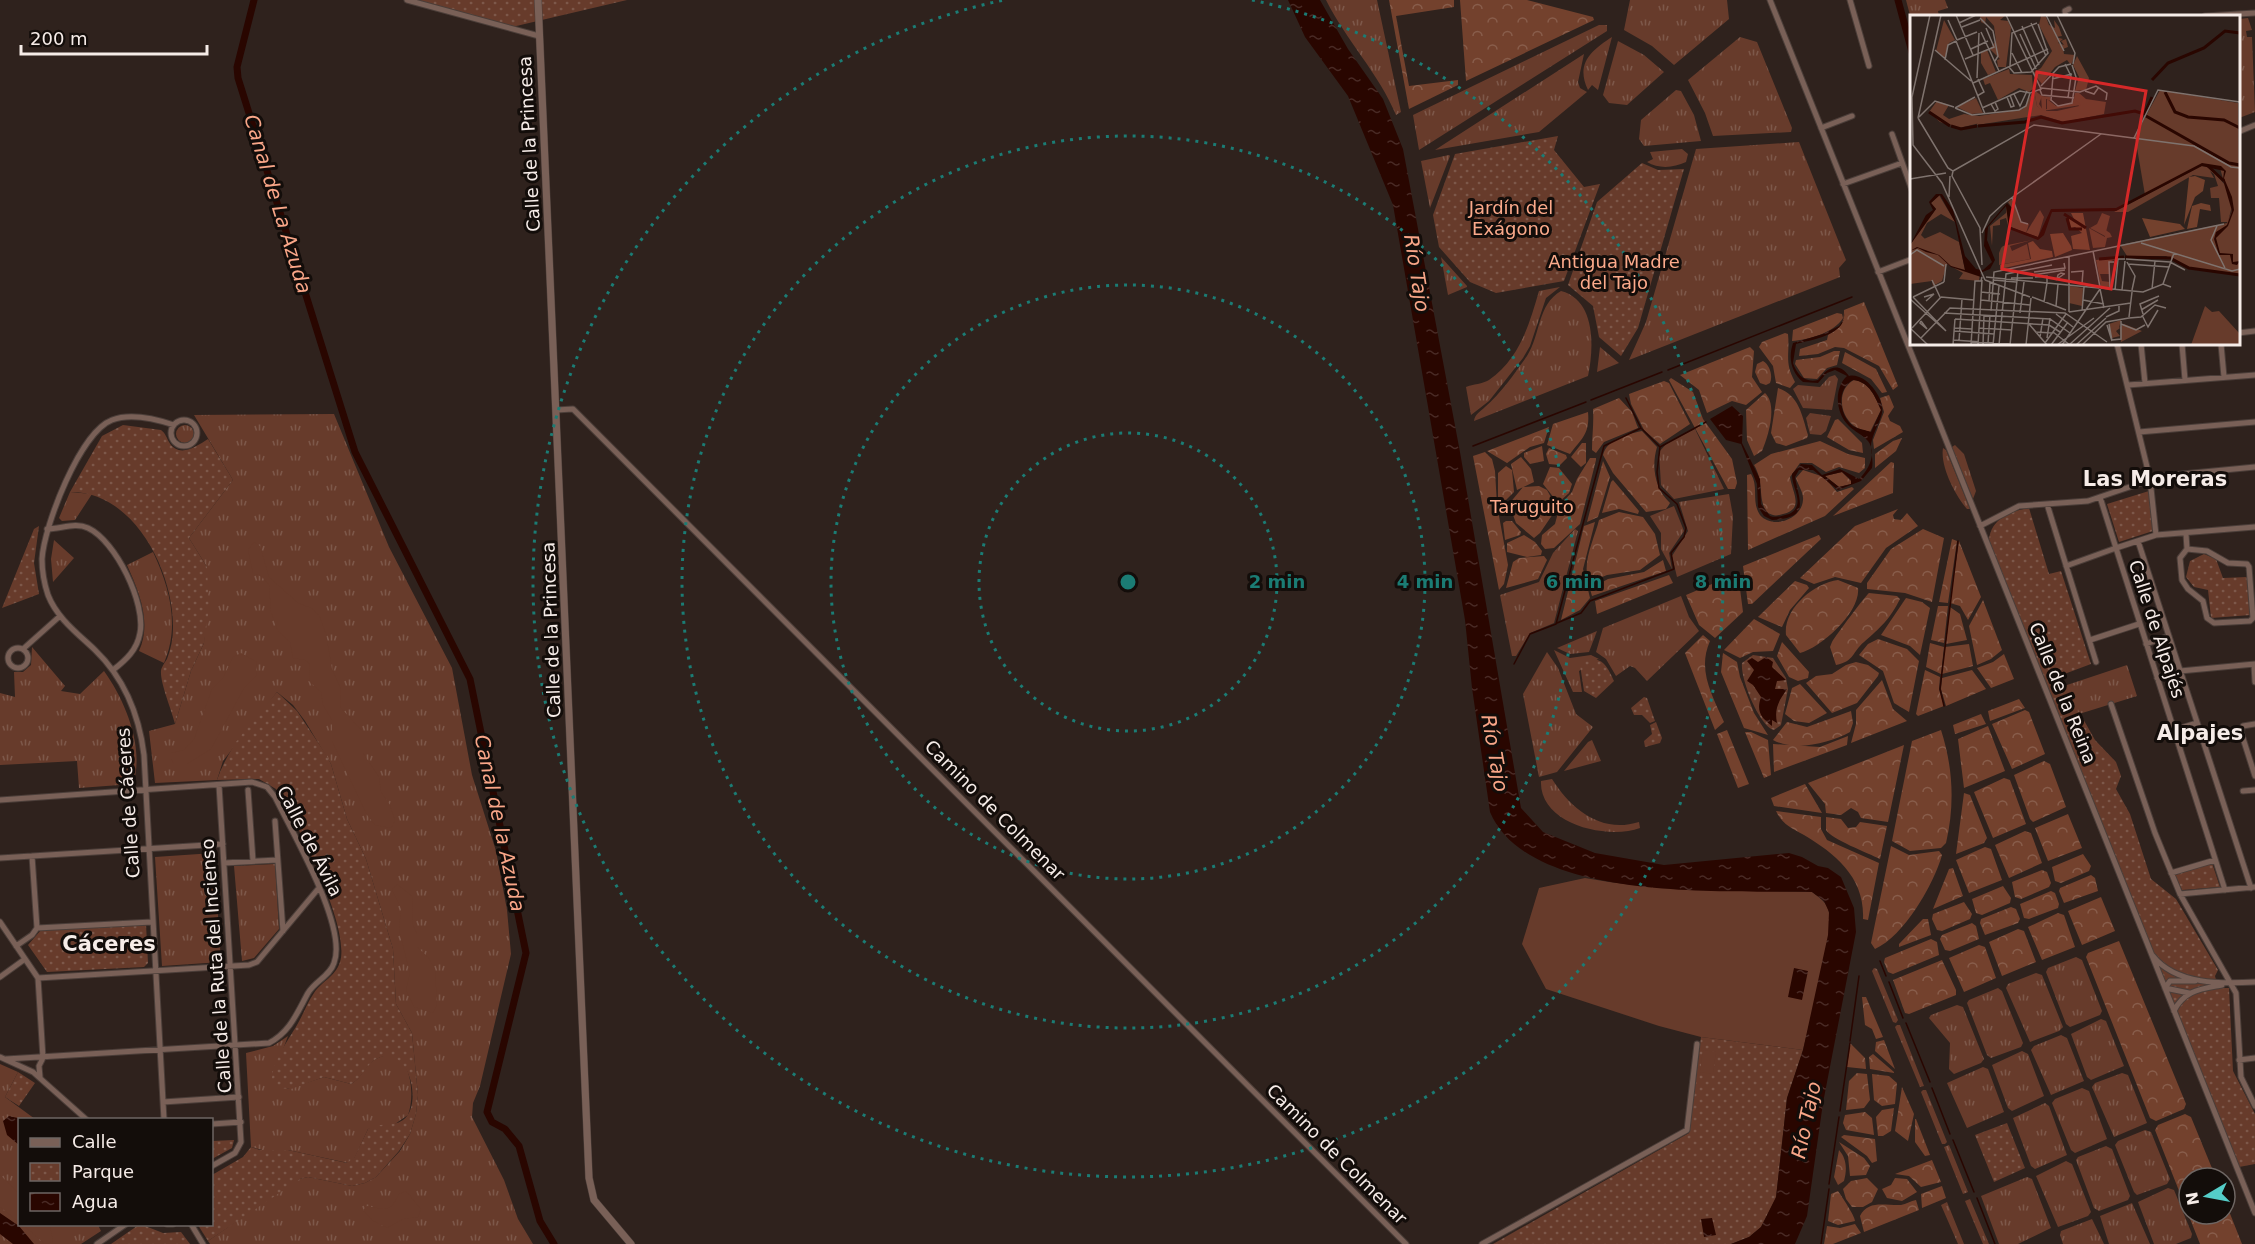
<svg xmlns="http://www.w3.org/2000/svg" width="2255" height="1244" font-family="'DejaVu Sans',sans-serif">
<style>
.grass{fill:url(#grass-tufts)}
.forest{fill:url(#forest-crowns)}
.park{fill:url(#park-dots)}
.pitch{fill:#673b2b}
.water{fill:url(#water-ripples);fill-rule:evenodd}
.lines{fill:none;stroke-linecap:round;stroke-linejoin:round}
.stream{stroke:#290600;stroke-width:1.5}
.canal{stroke:#290600;stroke-width:7}
.minor-casing{stroke:#4b3e39;stroke-width:7}
.tertiary-casing{stroke:#4b3e39;stroke-width:8}
.minor{stroke:#796057;stroke-width:5}
.tertiary{stroke:#796057;stroke-width:7}
.ring{fill:none;stroke:#1b7c74;stroke-width:3;stroke-dasharray:3 6}
.labels{text-anchor:middle;dominant-baseline:central;stroke-width:6;stroke-linejoin:round;paint-order:stroke}
.street-label{font-size:18px;fill:#f6ece8;stroke:#130d0a}
.park-label{font-size:18px;fill:#fcaa8b;stroke:#130d0a}
.water-label{font-size:20px;font-style:italic;fill:#f9a688;stroke:#130d0a}
.quarter-label{font-size:21px;font-weight:bold;fill:#f6ece8;stroke:#130d0a}
.inset-river{fill:none;stroke:#290600;stroke-width:3}
.inset-road{fill:none;stroke:#7f736e;stroke-width:1.5}
.view{fill:#d62828;fill-opacity:0.15;stroke:#d62828;stroke-width:3}
.inset-edge{fill:none;stroke:#f6ece8;stroke-width:3}
.centre{fill:#1b7c74;stroke:#130d0a;stroke-width:3}
.ring-label{font-size:18px;text-anchor:middle;font-weight:bold;fill:#1b7c74;stroke:#130d0a;stroke-width:6;stroke-linejoin:round;paint-order:stroke}
</style>
<defs>
<pattern id="grass-tufts" width="24" height="20" patternUnits="userSpaceOnUse" patternTransform="scale(1.5)"><rect width="24" height="20" fill="#673b2b"/><path d="M3 7l-1-3M5 7V3M7 7l1-3M15 17l-1-3M17 17v-4M19 17l1-3" fill="none" stroke="#7d584a"/></pattern>
<pattern id="forest-crowns" width="20" height="18" patternUnits="userSpaceOnUse" patternTransform="scale(1.5)"><rect width="20" height="18" fill="#73412d"/><path d="M2 6a3 3 0 1 1 6 0M12 15a3 3 0 1 1 6 0" fill="none" stroke="#885d4b"/></pattern>
<pattern id="park-dots" width="8" height="8" patternUnits="userSpaceOnUse" patternTransform="scale(1.5)"><rect width="8" height="8" fill="#673b2b"/><path d="M2 2h.1M6 6h.1" fill="none" stroke="#7d584a" stroke-width="1.8" stroke-linecap="round"/></pattern>
<pattern id="water-ripples" width="26" height="14" patternUnits="userSpaceOnUse" patternTransform="scale(1.5)"><rect width="26" height="14" fill="#290600"/><path d="M2 4q2-2 4 0t4 0M15 11q2-2 4 0t4 0" fill="none" stroke="#492a25"/></pattern>
</defs>
<rect width="100%" height="100%" fill="#2f221d"/>
<!-- grass -->
<path class="grass" d="M1326,0H1377L1401,112L1396,115C1379,74 1346,40 1326,0Z
M1630,0H1727L1729,19L1674,65L1652,46L1624,30Z
M1906,0H1945L1948,8L1938,11L1939,16H1912L1911,19Z
M2248,18L2252,30L2246,31L2247,37H2252L2255,112L2239,118V19Z
M1599,25H1607V31L1419,150L1413,115Z
M1612,37L1598,90L1592,85L1588,90C1575,63 1592,50 1612,37Z
M1740,37L1757,42L1792,128L1791,132L1713,136L1705,113L1688,80Z
M1618,41L1644,55L1664,72L1627,105L1609,103L1603,95Z
M1584,54L1578,82L1580,88L1587,92L1539,132L1435,150Z
M1676,90L1681,91L1694,115L1701,141L1644,146L1639,139L1641,120Z
M1799,142L1846,260L1839,268L1840,277L1629,360L1646,322L1696,149Z
M1682,149L1688,154L1686,162C1673,168 1659,169 1647,162L1653,159L1650,152Z
M1449,155L1450,156L1430,208L1421,161Z
M1441,257L1467,286V287L1448,295Z
M1560,287L1546,298L1530,346L1523,358L1489,401L1471,415L1466,387C1473,384 1483,384 1489,380C1520,358 1529,325 1539,291Z
M1561,291C1596,300 1594,348 1588,376L1474,421C1475,414 1480,412 1485,407C1501,393 1515,373 1527,356C1541,334 1537,305 1561,291Z
M1600,347L1619,363L1597,372Z
M1835,375L1838,379L1832,410L1803,408L1793,389L1798,385L1820,387L1829,377Z
M1810,413L1831,416L1826,431L1821,435L1810,434L1806,418Z
M334,414L389,547L452,668L472,775L496,851L507,910L511,954L480,1086L473,1103L472,1117L504,1180L518,1219L533,1244H210L208,1241L296,1180L308,1177L352,1186L365,1183L376,1177L400,1151L410,1134L416,1114L418,1095L412,1033L396,1004L393,949L366,859L347,819L331,764L305,721L293,705L277,692L223,761L217,780L155,783L149,731L175,724L191,671L204,643L207,567L189,538L233,480L194,415Z
M176 434a9 9 0 1 1 18 0a9 9 0 1 1-18 0Z
M1695,429L1724,489L1674,499L1661,485L1659,452L1668,442Z
M1955,445L1964,454L1976,491L1973,499L1952,447Z
M1943,448L1946,450L1970,509H1967C1955,495 1940,466 1943,448Z
M70,492L92,494L75,520L62,521L59,518Z
M1729,494L1733,516L1731,554L1677,577L1672,556L1688,531L1679,502Z
M1674,506L1684,531L1669,553L1672,569L1661,549V533L1650,516Z
M1575,529L1578,531L1554,623L1530,633L1516,656H1512L1500,595L1539,582L1553,553Z
M54,540L74,558L53,582L51,559Z
M153,552C170,588 180,626 164,663L139,651C152,622 139,592 127,565Z
M1681,596L1689,617L1699,631L1647,681L1635,668L1630,666L1616,676L1606,659L1596,652L1603,628Z
M1597,631L1589,652L1570,654L1557,648Z
M32,647L65,686L61,691L80,694L104,671C125,700 145,748 133,784L79,788L77,761L0,765V693L15,697L14,672H23L31,665Z
M1554,650L1570,658L1591,655L1601,660L1598,659L1579,671L1582,692H1573Z
M1547,652L1558,668L1576,714L1593,727L1557,772L1539,777L1523,694Z
M2127,665L2137,696L2079,714L2064,686Z
M1592,740L1601,761L1564,771L1588,742Z
M1552,779C1571,809 1601,834 1639,822L1640,828C1608,840 1539,825 1541,781Z
M214,853L221,962L162,966L155,857Z
M275,864L279,929L254,958L242,961L234,866Z
M2076,957L2082,960L2102,1011L2100,1015L2070,1027L2066,1024L2046,972L2048,968Z
M1874,968L1877,969L1898,1020L1896,1023L1893,1022L1872,971Z
M2036,973L2042,975L2063,1027L2059,1031L2030,1042L2006,988L2008,984Z
M1998,988L2002,991L2023,1043L2021,1047L1991,1058L1987,1055L1967,1003L1969,1000Z
M1957,1005L1963,1007L1984,1059L1981,1063L1954,1074L1949,1069L1950,1043L1929,1018L1931,1015Z
M2101,1019L2106,1021L2124,1066L2091,1080L2087,1077L2071,1034Z
M1897,1025H1900L1924,1086L1920,1087L1895,1027Z
M2061,1035L2067,1038L2084,1081L2051,1095L2031,1050L2034,1046Z
M288,1036L272,1079L288,1089L324,1077L351,1084C363,1078 365,1063 378,1058C411,1044 416,1094 408,1115L395,1124L368,1129L354,1159L348,1163L288,1150H262L251,1147L246,1053L273,1046Z
M2022,1051L2028,1054L2044,1096L2012,1111L2008,1108L1992,1065Z
M0,1064L18,1072L5,1097L35,1119L20,1120V1224L98,1225L101,1231L81,1244H0Z
M1983,1067L1988,1069L2004,1112L1967,1128L1947,1083Z
M2122,1073L2128,1075L2147,1123L2114,1137L2092,1087L2095,1083Z
M2082,1088L2089,1091L2107,1139L2075,1153L2071,1150L2052,1103L2055,1099Z
M1923,1090H1926L1947,1142L1945,1144H1942L1921,1092Z
M2045,1103L2049,1106L2067,1155L2035,1169L2031,1166L2013,1118Z
M2145,1130L2151,1132L2170,1179L2167,1184L2137,1195L2134,1192L2115,1145L2118,1141Z
M1949,1145L1968,1192L1963,1194L1944,1147Z
M2106,1146L2112,1149L2130,1196L2128,1200L2099,1211L2094,1208L2076,1160L2078,1157Z
M2066,1161L2072,1164L2091,1212L2088,1216L2058,1227L2036,1176Z
M2027,1177L2032,1179L2051,1228L2018,1244H1999L1981,1196Z
M2168,1188L2174,1190L2192,1234L2191,1238L2176,1244H2154L2138,1202Z
M1970,1199L1989,1244H1983L1965,1201Z
M1947,1202L1964,1244H1958L1941,1205Z
M2132,1203L2150,1244H2109L2100,1216Z
M2092,1219L2104,1244H2063L2060,1235L2061,1231Z"/>
<!-- forest -->
<path class="forest" d="M1389,0H1454V7L1396,16L1409,86L1458,80V85L1409,109Z
M1460,0H1527L1593,17L1594,20L1466,81Z
M1864,302L1898,386L1893,390L1879,366L1844,348L1835,347L1818,354L1799,356L1800,349L1827,340L1828,335C1841,327 1844,324 1844,310Z
M1837,313L1842,314L1843,318C1834,333 1808,340 1792,341L1793,330Z
M1785,333L1788,334C1790,355 1784,362 1795,382L1790,388L1776,383L1773,366L1759,347L1762,342Z
M1750,347L1754,351L1752,377L1762,392L1746,405L1732,401L1707,413L1699,390L1680,375Z
M1834,351H1840L1837,365L1827,368L1817,379L1804,378L1795,364L1796,360L1820,357Z
M1845,352L1876,369L1887,392L1882,393L1871,379L1842,363Z
M1763,361C1770,365 1773,376 1770,383L1766,385L1760,383L1755,372L1757,364Z
M1671,378L1693,392L1703,419L1732,459L1737,483L1735,489H1728L1669,380Z
M1854,380C1870,382 1875,397 1881,410L1870,432C1864,430 1857,429 1853,425C1839,414 1837,389 1854,380Z
M1664,381L1669,383L1690,424L1660,444L1644,430L1631,404L1629,394Z
M1778,388C1799,395 1802,415 1808,435L1807,438L1786,446L1776,443L1771,433Z
M1765,393C1778,405 1768,437 1762,451L1754,456L1747,440L1746,410Z
M1889,395L1894,407L1888,416L1890,421L1900,426L1903,432L1874,449L1873,440L1884,412L1880,398Z
M1619,398L1632,412L1638,428L1604,442L1596,453L1592,450C1592,436 1594,423 1593,409Z
M1588,412C1590,434 1582,438 1570,454L1547,445L1553,424Z
M1838,419L1862,443L1863,453L1849,450L1827,437L1835,420Z
M1549,427L1544,443L1530,447L1507,463L1487,451Z
M1642,431L1657,447C1651,467 1655,489 1670,503L1666,509L1646,512L1613,473L1603,455C1607,439 1628,434 1642,431Z
M1902,438L1896,451L1875,468V454L1893,441Z
M1820,441L1848,454L1865,458V468L1859,473L1839,467L1826,472L1812,463H1800L1790,477C1792,492 1805,509 1783,514C1776,516 1774,516 1768,513C1757,501 1765,483 1754,465L1771,454Z
M1582,443H1586V463L1581,467L1571,457Z
M1542,446L1544,461L1530,464L1524,457V453Z
M1549,448L1566,455L1567,458L1560,465L1549,464L1546,454Z
M1485,452L1492,459L1495,471L1497,505L1508,565L1504,584L1499,590L1473,456Z
M1521,457L1531,469L1534,482L1517,490L1511,464Z
M1590,458H1596V460L1580,524L1554,548L1545,549L1541,544L1542,535L1555,524L1560,505L1572,492L1577,479Z
M1603,461L1610,477L1598,517L1587,522Z
M1891,462L1894,463L1893,493L1833,516Z
M1506,466L1512,470L1514,492L1506,500L1498,498V473Z
M1550,467L1559,468L1572,484L1569,493L1558,503L1543,484Z
M1803,470L1824,477L1837,492L1852,487L1854,489L1825,516L1748,550L1747,475L1751,474C1759,487 1751,502 1760,515C1773,530 1802,519 1803,500C1804,493 1798,485 1796,478Z
M1842,472L1851,481V484L1839,487L1825,476Z
M1613,480L1639,511L1638,514L1619,509L1602,513L1611,482Z
M1539,486L1547,490L1557,508L1540,533L1534,538L1516,523L1509,504L1523,487Z
M1898,509L1893,515L1894,519L1901,520L1907,513L1918,526L1886,548L1861,583L1835,577L1814,584L1800,578L1855,526Z
M1619,512L1643,517L1655,534L1660,555L1640,570L1607,575L1590,582C1580,566 1595,537 1599,520Z
M1506,521H1512L1521,532L1520,535L1505,540L1503,523Z
M1595,522L1583,569L1590,598L1580,610L1561,620L1584,526Z
M1923,529L1944,538L1932,602L1905,593L1867,589V583L1891,549Z
M1524,535L1535,542L1542,551L1541,555L1527,557L1507,552V543Z
M1819,535L1821,539L1752,604H1748L1743,566Z
M1952,539L1957,541L1948,603L1939,602Z
M1959,541L1981,597L1968,620L1960,606L1950,603Z
M1544,556L1547,560L1538,579L1506,588L1513,562L1519,558Z
M1663,560L1666,571L1592,596L1590,589L1608,579L1644,572Z
M1738,573L1743,612L1715,638L1699,625L1686,595Z
M1669,575L1673,583L1597,614L1595,601Z
M1838,580L1858,588C1861,612 1821,648 1800,653L1786,635C1783,609 1814,583 1838,580Z
M1795,581L1807,585L1809,588L1790,610L1782,627L1758,617Z
M1869,593L1897,596L1900,599C1890,619 1881,627 1864,642C1852,652 1855,661 1836,665L1830,647L1832,642C1836,635 1866,595 1869,593Z
M1906,598L1922,602L1930,608L1920,655L1910,646L1881,635Z
M1983,600L2002,650L1991,659L1977,665L1969,626Z
M1938,606H1948L1944,643L1931,640Z
M1950,607L1960,614L1967,640L1946,644Z
M1754,619L1780,634L1773,651L1753,652L1740,658L1724,650Z
M1703,635L1710,641C1697,670 1712,695 1724,722L1715,730L1685,653Z
M1878,639L1907,649L1919,661L1909,712L1894,703L1883,671L1859,655L1868,644Z
M1782,642L1809,672L1808,678L1798,681L1789,677L1777,656Z
M1930,643L1944,647L1941,674L1926,667Z
M1969,644L1973,666L1942,674L1945,647Z
M1723,653L1737,662L1740,677L1754,713L1768,735L1744,728L1721,672Z
M2004,654L2014,679L1991,688L1977,668L1993,662Z
M1856,662L1868,665L1879,673L1878,676L1857,703L1832,713L1806,683L1816,676L1832,674L1846,665Z
M1925,670L1940,677L1939,689L1944,706L1918,716L1916,714Z
M1972,670L1986,689L1946,706L1941,689L1942,678Z
M1882,680L1893,709L1907,721L1851,743L1856,724V710Z
M1800,684L1827,713L1809,723L1794,721L1785,714L1792,688Z
M2019,699L2025,708L1990,721L1988,711Z
M2025,710L2029,712L2045,754L2012,769L1992,724Z
M1851,711L1853,723L1850,732C1830,743 1795,752 1773,740L1787,722L1807,727Z
M1981,714L1986,724L1955,734L1953,725Z
M1988,726L2005,771L1964,788L1958,739Z
M1727,730L1749,784L1738,788L1717,734Z
M1941,730C1953,767 1955,805 1946,843L1941,848L1910,851L1892,841L1912,741Z
M1745,732H1751L1768,740L1771,775L1764,778Z
M1848,736L1847,745L1774,772L1773,744L1820,747Z
M1904,745L1888,822L1861,818L1858,812L1851,808L1841,815L1826,813L1825,804L1808,783Z
M2044,761L2050,764L2066,807L2033,822L2030,819L2014,775Z
M2004,778L2010,780L2026,824L1993,838L1974,792Z
M1805,784L1822,813L1774,806L1771,798Z
M1964,793L1970,795L1987,838L1984,843L1956,854Z
M1776,811L1821,817V829L1827,840L1879,863L1868,920L1863,919C1865,878 1836,854 1804,835C1791,828 1782,824 1776,811Z
M2068,814L2082,848L2048,861L2035,828Z
M1826,817L1841,819L1848,828L1856,827L1860,822L1887,826L1880,859C1868,853 1831,839 1826,830Z
M2025,831L2031,833L2042,863L2009,878L1995,845Z
M1891,846L1909,855L1939,851L1942,855C1934,884 1904,936 1875,949L1871,943Z
M1985,847L1991,849L2002,880L1969,893L1956,860Z
M2083,854L2091,866L2089,871L2061,883L2055,881L2052,867Z
M1953,868L1963,896L1933,909L1949,869Z
M2042,870L2047,872L2051,883L2049,887L2021,899L2015,897L2012,882Z
M2091,875L2095,878L2098,891L2064,903L2059,891L2060,888Z
M2003,886L2011,898L2010,903L1982,915L1976,913L1972,899Z
M2051,891L2055,893L2059,904L2058,908L2029,919L2024,918L2020,904Z
M2101,897L2115,931L2082,945L2068,911Z
M1964,902L1972,914L1970,919L1942,931L1937,930L1932,919L1933,914Z
M2011,907L2016,909L2020,919L2018,923L1985,935L1980,923L1981,919Z
M2058,913L2064,915L2075,947L2042,960L2028,927Z
M1923,919H1928L1931,935L1899,947V944Z
M1972,923L1976,926L1979,939L1950,951L1945,950L1940,939L1942,935Z
M2018,929L2024,931L2036,962L2002,976L1989,942Z
M1931,939L1937,942L1939,955L1893,974L1888,972L1884,962L1885,958Z
M2119,941L2186,1104L2184,1109L2156,1121L2150,1118L2086,957L2088,953Z
M1979,945L1985,947L1996,978L1964,992L1949,958Z
M1942,960L1956,990V995L1909,1014L1905,1013L1893,980Z
M1862,997H1866L1883,1037L1876,1039L1872,1029L1865,1025Z
M1884,1040L1895,1069L1875,1051L1876,1042Z
M1850,1043L1865,1058L1866,1069L1847,1067Z
M1873,1054L1894,1072V1073L1870,1069L1869,1057Z
M1857,1073L1867,1074L1870,1100L1864,1108L1846,1110L1849,1081Z
M1872,1074L1889,1076L1897,1083L1895,1104L1882,1106L1874,1100Z
M1902,1087L1914,1114L1908,1141L1895,1131Z
M1894,1108L1891,1131L1883,1136H1878L1876,1117L1882,1110Z
M1865,1112L1872,1118L1874,1135L1846,1130L1843,1123L1845,1115Z
M2185,1114L2191,1117L2216,1178H2189V1214H2225V1201L2242,1244H2200L2155,1130L2158,1125Z
M1915,1119H1916L1930,1155L1925,1156L1915,1142Z
M1844,1135L1875,1139L1877,1161L1872,1163L1867,1156L1841,1137Z
M1839,1142L1864,1158L1870,1166L1866,1175L1850,1176L1848,1156Z
M1839,1150C1847,1159 1847,1170 1844,1181L1838,1185L1834,1177Z
M1932,1160L1941,1182L1921,1187L1909,1176L1895,1174Z
M1867,1178L1878,1189L1872,1202L1863,1207H1852L1846,1199L1843,1189L1851,1181Z
M1895,1178L1907,1179L1917,1192L1902,1201L1887,1198L1882,1189L1891,1185Z
M1942,1186L1946,1198L1922,1208L1921,1194Z
M1838,1191C1842,1197 1855,1216 1855,1221L1838,1225L1828,1221L1831,1194Z
M1916,1200L1919,1210L1864,1232L1860,1216C1868,1199 1887,1206 1901,1205C1906,1204 1911,1201 1916,1200Z
M1855,1224L1861,1233L1833,1244H1824L1827,1226L1840,1228Z"/>
<!-- park -->
<path class="park" d="M408,0H627L512,27Z
M1558,136L1554,150L1584,187L1600,184L1564,281L1496,293L1470,282L1439,247L1433,215L1455,154Z
M1642,163L1658,170L1684,169L1638,328L1621,356L1599,337L1593,306L1568,285L1597,202Z
M123,425L161,430C166,434 166,437 169,442C179,459 197,446 208,439L233,480L189,538L207,567L209,608L204,643L191,671L175,724C172,711 160,683 161,671C161,668 165,662 167,659C171,649 173,638 173,628C174,572 134,491 70,492L102,436Z
M2149,491L2153,531L2119,542L2107,504Z
M2029,508L2049,574L2061,571L2091,664L2059,676L2095,740L2116,762L2121,776L2116,789L2130,814L2151,879L2176,899L2218,970L2215,976L2218,988H2229L2233,1071L2255,1114V1164L2239,1167L2111,854L1989,540C1991,519 2010,511 2029,508Z
M39,526L34,563L39,594L2,608L34,529Z
M2204,554L2216,559L2223,578L2247,577L2251,615L2211,618L2208,590L2194,587L2186,577L2190,561Z
M1753,655L1773,658L1786,678L1788,689L1781,725L1774,730C1759,726 1740,678 1742,663Z
M1589,659C1604,658 1608,668 1614,681L1596,698L1584,691L1580,665Z
M277,692L297,711L325,753L331,764L347,819L366,859L393,949L396,1004L412,1033L418,1095L416,1114L410,1134L399,1151L376,1177L365,1183L352,1186L308,1177L300,1179L208,1241L198,1225L212,1224V1175L243,1157L251,1147L260,1150H288L347,1163L354,1158L368,1129C381,1121 397,1129 407,1116C420,1100 410,1049 381,1057C366,1061 364,1078 351,1084L324,1077L291,1089L277,1088L272,1083C271,1063 287,1042 297,1025C303,1015 307,1003 314,993C322,981 335,977 340,962C351,927 296,821 276,789L259,779L217,780C229,745 253,720 277,692Z
M1644,697L1647,698L1655,721L1650,723L1642,715H1634L1631,708Z
M1656,722L1662,738L1660,743L1645,747L1644,741L1652,734L1650,725Z
M2212,863L2220,887L2182,890L2175,875Z
M146,924L148,963L144,967L47,972L28,945L41,930Z
M1701,1037L1803,1050L1787,1098L1776,1198L1761,1227L1749,1237L1731,1244H1493L1689,1133Z
M18,1072L35,1083L19,1106L5,1097Z
M2007,1123L2025,1168L1994,1182L1975,1135Z
M234,1140L232,1148L212,1159V1141Z
M140,1224L163,1233L181,1232L190,1244H111Z"/>
<!-- pitch -->
<path class="pitch" d="M254,542L260,546L269,577L298,603L311,608L319,615L326,634L332,669L340,687L341,708L363,732V753L379,777L381,792L390,805L395,821L391,828L375,825L367,815L332,741V720L323,705L321,692L309,681L310,664L305,660L293,658L290,642L278,631L271,612L269,585L262,577L253,573L248,550Z
M241,653L257,662L256,676L244,688L211,749L187,764H174L171,759V753L184,750L194,739L212,689L223,678L233,657Z
M1585,878C1660,892 1736,890 1812,892C1819,897 1828,903 1829,913C1834,939 1810,1020 1803,1050L1701,1037L1659,1026L1546,989L1522,944L1539,888Z
M397,884L412,896L413,925L417,934V947L428,957L435,969L437,1005L433,1013L414,1007L406,990L410,973L399,930L401,908L392,890Z
M1703,1050L1716,1052L1713,1074L1700,1072Z
M0,1175L19,1193V1222L0,1207Z
M406,1191L421,1209L418,1217L403,1219L387,1228L372,1220L363,1210L367,1206C386,1210 390,1213 399,1194Z
M23,1225H50L53,1242L45,1244Z"/>
<!-- water -->
<path class="water" d="M1288,0H1320L1348,49L1383,99L1403,149L1460,452L1521,808L1543,832L1595,853L1664,865L1789,853L1802,857L1818,866L1828,868L1841,877L1854,908L1856,932L1823,1103L1807,1216L1795,1244H1731L1749,1237L1761,1227L1776,1197L1787,1098L1803,1050L1828,935L1829,912L1824,901L1812,892C1729,890 1529,904 1490,812L1472,688L1465,620L1393,205L1348,96L1305,37Z
M1844,313C1847,335 1811,340 1796,344L1793,363C1797,375 1805,383 1818,380C1826,368 1839,361 1849,376C1865,372 1885,398 1882,413C1880,422 1874,431 1872,440C1869,448 1874,459 1872,468L1861,481L1838,490L1813,470H1799L1795,477C1799,501 1811,518 1772,520L1764,516L1758,507L1757,484L1741,444L1726,440L1710,419L1732,406L1743,416L1742,443L1760,479L1761,504L1770,516C1776,518 1782,516 1789,514C1807,505 1791,487 1792,474L1801,464L1812,465L1822,475L1840,469L1859,479C1869,470 1877,453 1868,441C1864,436 1854,431 1849,426C1836,414 1833,389 1847,376L1835,370L1827,373L1818,383L1803,382C1791,372 1788,358 1793,343L1823,334L1839,326L1844,319ZM1853,380C1870,382 1875,397 1881,410L1871,432C1866,430 1858,429 1853,426C1839,415 1836,389 1853,380ZM1842,472L1851,480V484L1839,487L1825,476Z
M1766,657L1773,662L1772,667L1786,680L1777,681L1775,689H1787C1779,701 1774,708 1777,723L1772,720V726C1761,718 1756,711 1761,697L1753,685L1747,681L1754,670L1747,661L1752,658L1758,662Z
M1794,968L1808,971L1802,1000L1788,997Z
M9,1116L22,1119L20,1120L19,1145L7,1135L3,1121Z
M0,1213L19,1226L34,1244H13L0,1234Z
M1712,1218L1716,1235L1704,1237L1701,1219Z"/>
<g class="lines">
<!-- stream -->
<path class="stream" d="M1668,370L1852,297
M1591,400L1662,372
M1473,446L1586,402
M1660,447L1706,422
M1557,623L1581,613L1590,601L1674,569L1671,553L1684,537L1686,528L1677,504L1659,488L1657,472L1660,447L1642,429
M1514,664L1530,634L1556,624L1604,446L1641,428L1626,398
M1944,706L1940,689L1958,541
M1880,961L1886,976
M1889,982L1903,1018
M1906,1023L1930,1082
M1850,1041L1859,976
M1932,1088L1950,1134
M1840,1111L1850,1043
M1953,1140L1974,1192
M1829,1184L1839,1117
M1977,1198L1995,1244
M1821,1244L1829,1189"/>
<!-- canal -->
<path class="canal" d="M254,0L237,67L238,78L355,452L470,679L526,953L487,1112L492,1122L505,1129L519,1146L540,1221L554,1244
M1898,0L1912,52"/>
<defs>
<path id="minor" d="M407,0L539,36
M1770,0L2255,1213
M1850,0L1869,66
M2066,16L2065,11L2069,9
M2205,16L2255,13
M1821,128L1852,116
M2238,132L2255,125
M1892,134L1912,190
M1843,184L1902,163
M1878,272L1912,259
M2238,333L2255,331
M2141,344L2145,383
M2182,344L2185,380
M2221,344L2224,377
M2128,385L2255,375
M556,410L573,409L1406,1244
M171 433a13 13 0 1 1 26 0a13 13 0 1 1-26 0Z
M2139,432L2255,422
M2100,497L2116,548L2156,535L2150,479L2117,344
M2047,504L2096,662
M1980,526L2019,506L2088,501L2162,476L2255,467
M47,529C61,529 75,522 88,528C116,541 146,604 140,633C137,650 126,660 113,670
M2186,534L2187,549L2180,558L2182,580L2188,589L2203,601L2207,618L2214,623L2250,621L2253,618L2249,567L2247,564L2228,563L2207,551L2187,549
M2156,535L2255,527
M2138,541L2251,888
M2066,566L2116,548L2225,890
M2090,640L2139,624
M2146,644L2169,636
M8 658a10 10 0 1 1 20 0a10 10 0 1 1-20 0Z
M23,649L60,616
M2254,665L2255,682
M2157,678L2180,671L2255,664
M2111,704L2155,833L2180,894L2236,993L2241,1077L2255,1106
M2255,724L2243,726L2241,732L2255,776
M2174,730L2197,723
M248,790L253,861
M2243,791L2255,790
M0,800L252,782L267,787L275,797C292,832 348,927 334,963C330,976 315,981 308,993C297,1013 290,1032 269,1043L6,1059
M275,821L283,931
M0,858L223,844
M224,863L277,860
M2171,873L2215,860
M2180,894L2255,887
M0,922L38,978L43,1058L39,1066L40,1077
M37,928L152,922
M16,946L32,935L37,928L32,856
M2153,956C2176,985 2222,984 2255,982
M0,977L25,959
M38,978L249,965L257,962L318,889
M2165,988L2170,981H2195
M2165,988L2189,993
M2174,1011C2184,990 2201,989 2222,985
M0,1057L33,1072L87,1120
M2239,1060L2255,1058
M163,1102L239,1097
M164,1120L144,755C139,714 124,678 95,650C77,633 57,618 48,595C44,583 42,571 42,559C44,526 80,432 112,420C130,413 156,419 174,425
M212,1124L241,1122
M212,1166L235,1153L241,1142L219,785
M167,1224H173
M191,1224L203,1244
M97,1244L126,1224
M1482,1244L1687,1130L1697,1044"/>
<path id="tertiary" d="M538,0L589,1178L594,1200L631,1244"/>
</defs>
<!-- minor casing -->
<use href="#minor" class="minor-casing"/>
<!-- tertiary casing -->
<use href="#tertiary" class="tertiary-casing"/>
<!-- minor -->
<use href="#minor" class="minor"/>
<!-- tertiary -->
<use href="#tertiary" class="tertiary"/>
</g>
<!-- distance rings -->
<g class="ring">
<circle cx="1128" cy="582" r="149"/>
<circle cx="1128" cy="582" r="297"/>
<circle cx="1128" cy="582" r="446"/>
<path d="M1252 0A595 595 0 1 1 1004 0"/>
</g>
<g class="labels">
<!-- street labels -->
<g class="street-label">
<text transform="translate(529 144) rotate(-93)">Calle de la Princesa</text>
<text transform="translate(2157 629) rotate(72)">Calle de Alpajés</text>
<text transform="translate(551 630) rotate(-92)">Calle de la Princesa</text>
<text transform="translate(2063 693) rotate(68)">Calle de la Reina</text>
<text transform="translate(128 803) rotate(-94)">Calle de Cáceres</text>
<text transform="translate(995 810) rotate(45)">Camino de Colmenar</text>
<text transform="translate(310 841) rotate(63)">Calle de Ávila</text>
<text transform="translate(216 966) rotate(-94)">Calle de la Ruta del Incienso</text>
<text transform="translate(1337 1154) rotate(45)">Camino de Colmenar</text>
</g>
<!-- park labels -->
<g class="park-label">
<text x="1511" y="207">Jardín del<tspan x="1511" dy="21">Exágono</tspan></text>
<text x="1614" y="261">Antigua Madre<tspan x="1614" dy="21">del Tajo</tspan></text>
<text x="1532" y="506">Taruguito</text>
</g>
<!-- water labels -->
<g class="water-label">
<text transform="translate(278 204) rotate(73)">Canal de La Azuda</text>
<text transform="translate(1417 273) rotate(81)">Río Tajo</text>
<text transform="translate(1495 753) rotate(80)">Río Tajo</text>
<text transform="translate(500 823) rotate(78)">Canal de la Azuda</text>
<text transform="translate(1806 1120) rotate(-78)">Río Tajo</text>
</g>
<!-- quarter labels -->
<g class="quarter-label">
<text x="2155" y="479">Las Moreras</text>
<text x="2200" y="733">Alpajes</text>
<text x="109" y="944">Cáceres</text>
</g>
</g>
<!-- overview -->
<g transform="translate(1910 15)">
<rect width="330" height="330" fill="#2f221d"/>
<path d="M70,0H96L90,5L98,6L101,13L96,52H88L87,45L90,44L80,34L86,26L84,11L76,2L75,9L71,7ZM131,1L136,2L139,10L145,13L144,5L149,12L152,21L146,22L153,24L148,28L154,30L151,26L156,24L158,32L153,34L154,39L165,40L161,50L157,45L145,52L132,69L123,58L131,53L142,36L129,10ZM34,5L45,25L39,28L35,43L26,36ZM167,41L179,63L176,75L165,76L169,62L163,50ZM99,54L100,59L122,60L123,74L119,77L109,73L88,85L80,68L75,70L73,64ZM124,75L127,91L132,95L131,81L140,82L141,86L136,84V96H147L169,91L164,83L165,78H169L176,84L196,87L194,99L154,107L131,100L67,110L69,101L113,94ZM66,83L73,98L61,99L47,92ZM291,151L299,152L316,171L322,191L318,207H311L309,183H301L300,173L308,171L304,159L300,156L304,163L283,160L218,197H204ZM29,180L45,207L31,199L17,208L11,220L35,244L0,230L26,194L21,188ZM97,191L99,195L98,210L96,203L90,205V210L83,211L82,231L80,211L96,198ZM179,213L195,222L194,214L200,218L202,222L197,223L195,232L183,233ZM122,225L100,231L102,236L117,229L120,244L89,250V254V238L91,233L93,231ZM208,243L199,247V259H190L192,266L200,267L199,273L191,272L186,245ZM211,305L209,313L214,309L232,316L211,327L210,313L206,316L210,321L202,323L199,309Z" fill="#673b2b"/>
<path d="M285,161L295,165L293,176L285,182L274,210L279,162ZM291,188L300,190L301,196L290,194L287,212L277,214L282,191ZM161,198H173L180,235L163,234L161,221L172,218L165,212L159,214L157,203L165,206ZM232,203L270,209L275,214L240,222ZM153,218L161,231L162,235L145,242L140,219ZM123,226L130,234L142,236L143,242L90,254V250L121,244L118,228Z" fill="#73412d"/>
<path d="M124,75L132,81L129,89L133,95L137,94V84L146,91L162,88L164,83L171,90L132,96L127,91ZM250,75L328,88L330,260L279,254L256,241H217L210,230L317,208L322,196L310,153L291,151L235,180L225,121ZM27,86L39,90L33,100L39,104L54,99L69,101L70,108L49,113L30,107L19,97ZM102,184L111,207L119,209L116,218L101,212L102,193L98,187ZM192,198L200,201L195,221L180,213L187,209ZM30,217L49,227L55,255L70,258L69,266L49,264L53,258L37,249L32,266L23,271L22,266L0,269V230ZM295,291L302,297L309,296L330,319V330H281Z" fill="#673b2b"/>
<path d="M77,35L86,57L78,60L71,48V38ZM130,195L134,202L128,222L116,218ZM160,271L173,273L172,291L159,288Z" fill="#673b2b"/>
<path d="M292,148L311,151L316,156L314,163L322,182L324,195L318,211L306,223L310,238L323,239V247L330,246L327,250L322,249L320,240H309L304,224L306,217L317,210L322,196L313,165L314,156L292,151L206,196L142,197L134,220L128,225L99,214L96,191L78,212L77,225L85,245L80,254L70,258L71,262L41,252L28,240L16,237L8,233L0,236L7,232L29,240L41,251L55,255L45,207L30,180L21,188L26,194L0,230L16,200L23,195L19,187L26,179H32L43,195L55,241L66,254L73,255L82,247L74,231L75,214L97,188L102,193L101,212L128,222L141,194L206,193Z" fill="#290600"/>
<path class="inset-river" d="M242,65L258,48L294,33L315,16L330,18M255,77L265,97L278,102L314,105L330,113M19,97L40,111M234,100L242,82M236,101L319,148L330,150M41,111L51,114L67,111M68,111L115,107L131,102L152,108L225,96L234,99M298,151L314,166M154,199L176,213M157,203L160,214H172M215,242L261,243M189,244L214,242M262,244L279,253L330,260"/>
<path class="inset-road" d="M20,0L2,82L3,130L32,168L75,265M46,0L63,40M136,0L154,36M147,0L165,38L163,49M70,3L83,16L88,41L85,46M38,5L47,25M49,8L66,0M121,8L136,41M112,11L129,50M52,12L70,5M71,17L89,56M110,19L126,54M47,25L67,17M46,26L75,99M61,34L78,26M25,35L61,66M102,38L112,58M55,44L84,32L76,13M35,45L38,30L46,26M155,49L161,61L158,83M100,51L102,18L127,8M99,52L104,58L121,57L138,38L128,9M143,61L141,85L148,91L162,88L166,62L162,50M67,63L69,18M142,64L162,59M63,68L138,34M131,71L149,52L161,49M131,73L170,77L186,71L197,78L196,85M130,75L132,80L164,83M175,76L184,79L189,72M104,79L110,91L117,76M67,81L74,77L68,64M97,82L101,92L104,91L100,80M81,89L85,96L88,94L85,87M45,93L62,100L109,95L116,91L120,78L131,74L96,0M45,93L65,82M72,93L110,76L120,78M9,102L25,86L44,92M8,103L38,153L43,156L42,161L70,213L72,250M8,103L31,0M224,123L248,75L330,87M43,156L124,110L284,131L321,152L330,153M0,164L36,158M39,182L40,161M102,182L111,207L118,209M307,211L301,225L315,253M72,218L80,201L93,189L191,119M231,228L322,256L330,254M183,236L190,272M0,240L7,235L34,251M216,244L260,247L275,255M217,247L225,261L222,275M218,249L259,252M124,257L155,253L154,248M161,257L173,256L172,269M154,259L147,264L148,260L151,258L155,259M123,260L155,255M76,262L189,273M125,262L137,261V268M101,263H123M22,265L30,282M75,265L120,282M84,265L106,267M34,267L36,249M253,269L264,238M191,273L233,277L253,269L261,272M190,274L194,293M200,274L199,247H204M242,274L245,246M205,275L208,244H215M212,275L215,246M71,277L90,279M3,282L34,267M14,282L24,279L16,286M31,282L64,285M122,282L156,295M0,284L36,316L3,282M71,285L120,290M173,285L194,289M79,286L80,267M134,287L137,268M146,291L148,269M231,295L248,285M81,296L84,257L314,209M172,296L174,272M159,297L221,288M159,297V241M34,298L140,304L160,318M110,298L114,267M146,299L163,312M233,299L230,289L249,281M232,300L238,312L248,295M196,302L209,296V291M219,302L222,277M219,303L231,302L245,290L256,293M45,304L139,310L150,317M11,306L10,308L17,314L11,306M119,309L137,330M211,309L226,315L235,310M197,310L202,326L199,309M0,313L18,330M2,313L31,282M44,313L62,314M69,313L102,315M44,316L84,319M125,317L143,318M143,317L160,330M130,322L133,303M11,323L40,293L155,298L197,327M137,323L140,303M43,325L101,329M202,325L211,324V304M49,326L52,284M78,328L80,300M135,328L156,299M43,330L45,304M61,330L65,266H71L72,262M68,330L72,265M73,330L74,300M83,330L89,271M89,330L96,259L142,250M100,330L108,256M116,330L121,283M141,330L158,307M147,330L184,303M152,330L190,274M159,330L200,293M166,330L196,303M172,330L196,307L219,303"/>
<path class="view" d="M127,57L236,76L201,274L92,254Z"/>
<rect width="330" height="330" class="inset-edge"/>
</g>
<circle cx="1128" cy="582" r="9" class="centre"/>
<g class="ring-label">
<text x="1277" y="588">2 min</text>
<text x="1425" y="588">4 min</text>
<text x="1574" y="588">6 min</text>
<text x="1723" y="588">8 min</text>
</g>
<!-- legend -->
<rect x="18" y="1118" width="195" height="108" fill="#130d0a" stroke="#6e6663" stroke-width="1.5"/>
<rect x="30" y="1138" width="30" height="9" fill="#796057" stroke="#6e6663" stroke-width="1.5"/>
<text x="72" y="1148" font-size="18" fill="#f6ece8">Calle</text>
<rect x="30" y="1163" width="30" height="18" fill="url(#park-dots)" stroke="#6e6663" stroke-width="1.5"/>
<text x="72" y="1178" font-size="18" fill="#f6ece8">Parque</text>
<rect x="30" y="1193" width="30" height="18" fill="url(#water-ripples)" stroke="#6e6663" stroke-width="1.5"/>
<text x="72" y="1208" font-size="18" fill="#f6ece8">Agua</text>
<!-- north arrow -->
<g transform="translate(2207 1196) rotate(260)"><circle r="28" fill="#130d0a" stroke="#6e6663" stroke-width="1.5"/>
<path d="M0-4.5L10 22L0 15L-10 22Z" fill="#54cdc8"/>
<text y="-9" font-size="16" font-weight="bold" text-anchor="middle" fill="#f6ece8">N</text>
</g>
<!-- scale -->
<path d="M21 45v9h186v-9" fill="none" stroke="#f6ece8" stroke-width="3"/>
<text x="30" y="45" font-size="18" fill="#f6ece8" stroke="#130d0a" stroke-width="4.5" paint-order="stroke">200 m</text>
</svg>
